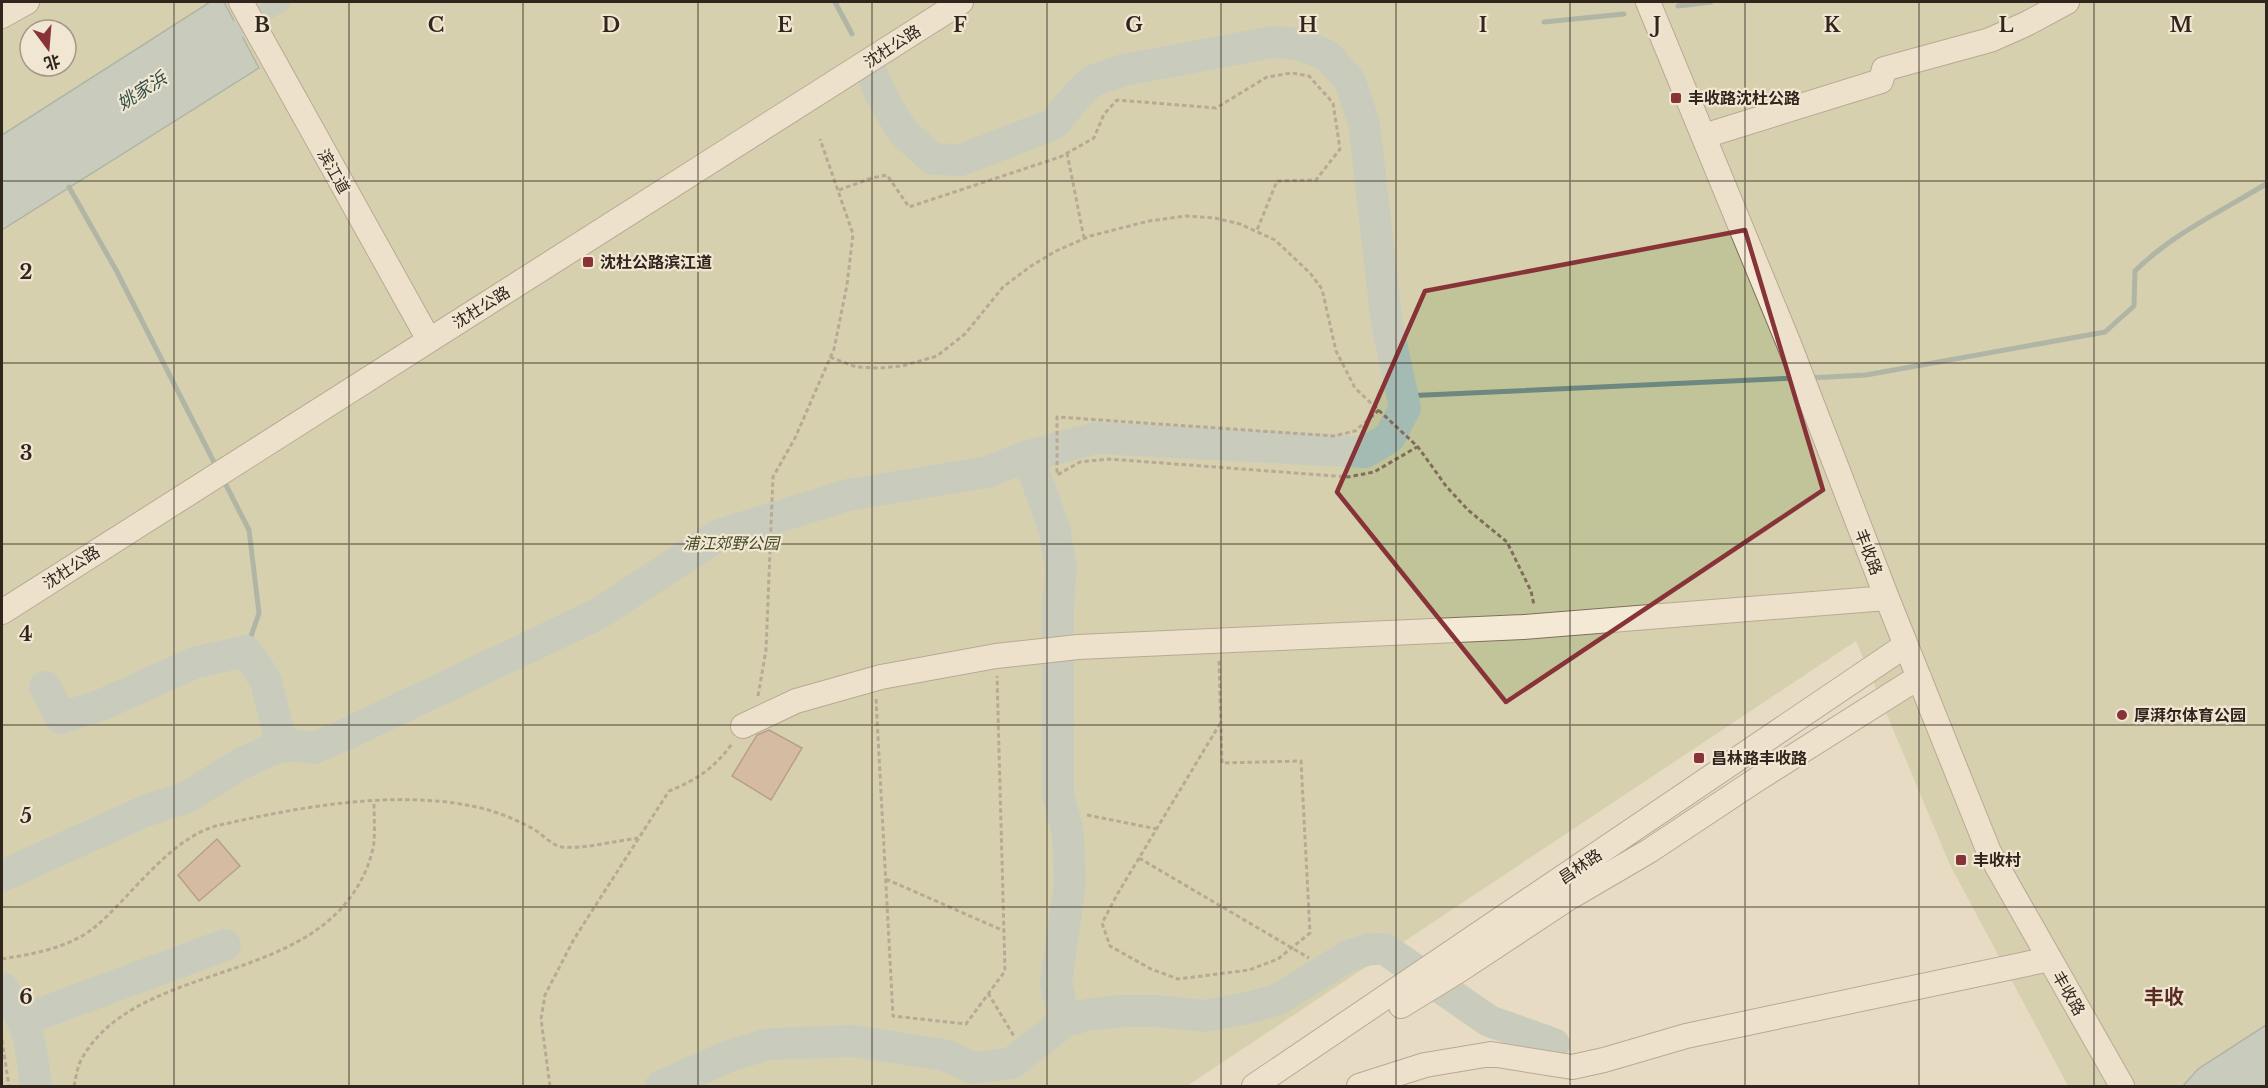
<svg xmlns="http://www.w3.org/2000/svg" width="2268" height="1088" font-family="'Libre Baskerville','Noto Sans SC',serif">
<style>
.green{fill:#c1c498;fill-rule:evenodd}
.water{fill:#a4bbb3;stroke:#6d8880;stroke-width:1.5}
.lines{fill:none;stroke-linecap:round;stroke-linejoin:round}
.stream{stroke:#6d8880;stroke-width:5}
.canal{stroke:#a4bbb3;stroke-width:18}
.river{stroke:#a4bbb3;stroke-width:32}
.building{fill:#c2967d;stroke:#7c5844;stroke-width:1.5}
.minor-casing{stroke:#806d5c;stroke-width:26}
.path{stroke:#806d5c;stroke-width:3;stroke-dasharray:4.5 3;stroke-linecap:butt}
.minor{stroke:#f4e9d5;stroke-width:24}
.marked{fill:none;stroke:#873338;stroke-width:4.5;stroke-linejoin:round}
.grid{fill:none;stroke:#31261e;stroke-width:1.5;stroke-opacity:0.55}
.poi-dot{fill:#873338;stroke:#f0e6d1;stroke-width:2}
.labels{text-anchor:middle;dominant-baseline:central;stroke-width:4.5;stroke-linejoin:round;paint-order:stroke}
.street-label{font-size:16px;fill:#31261e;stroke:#f0e6d1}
.poi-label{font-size:16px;font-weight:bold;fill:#31261e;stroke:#f0e6d1;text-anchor:start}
.park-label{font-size:16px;font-style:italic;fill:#444b27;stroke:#f0e6d1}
.water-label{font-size:18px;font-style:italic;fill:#2f4f4c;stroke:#f0e6d1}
.quarter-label{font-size:20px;font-weight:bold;fill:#592b23;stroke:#f0e6d1}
.grid-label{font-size:20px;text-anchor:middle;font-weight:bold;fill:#31261e;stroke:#f0e6d1;stroke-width:4.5;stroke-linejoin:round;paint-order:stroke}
</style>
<rect width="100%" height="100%" fill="#e8dbc3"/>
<!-- green -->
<path class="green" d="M2,2H2266V1086H2068L1950,865L1856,641L1187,1086H2ZM30,30H66V66H30Z"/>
<!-- water -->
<path class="water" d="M210,2H224L259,68L2,230V135Z
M2266,1025V1086H2183L2198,1069Z"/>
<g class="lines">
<!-- stream -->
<path class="stream" d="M835,2L852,34
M1678,6L1711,2
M1544,22L1624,14
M69,187L116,270L217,468
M1809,378L1866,375L2105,332L2134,306L2135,271C2172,234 2222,211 2266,184
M1403,396L1797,378
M223,479L249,530L259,613L246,651"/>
<!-- canal -->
<path class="canal" d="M218,42L282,2"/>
<!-- river -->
<path class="river" d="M1028,456L1054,528L1061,567L1058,608V794L1068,833L1070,883L1056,983L1065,1021
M45,687L61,718L101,705L194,663L246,651L266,681L282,747
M2,876L145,811L187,797L239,765L270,750L292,745L313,748L340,737L598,614L719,535L848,495L987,472L1028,456L1096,438L1365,452L1389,438L1405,408L1387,324L1364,123L1350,81L1328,56L1299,44L1273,42L1124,70L1092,81L1073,100L1054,124L961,160L933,159L903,132L882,97L872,74
M2,988C31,1024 30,1043 36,1086
M23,1020L225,945
M661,1086L732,1055L768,1044L853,1041L944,1055L974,1068L1012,1063L1065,1021L1087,1015L1120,1011H1157L1204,1016L1252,1007L1279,999L1348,956L1370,949H1385L1489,1021L1554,1044"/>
</g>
<!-- building -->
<path class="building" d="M769,730L802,748L771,800L732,776L757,735Z
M217,839L240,866L199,901L178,875Z"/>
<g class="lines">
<defs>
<path id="minor" d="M241,2L429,340
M1648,2L1789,344L1887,598L1989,852L2122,1086
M2,16L27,2
M1704,136L1881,81L1884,69L1990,40L2026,24L2067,2
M2,612L961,2
M743,726L796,701L881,677L996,656L1078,647L1523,627L1887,598
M1401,1006L1458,971L1567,899L1649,851L1756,780L1919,677
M1254,1086L1906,645
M1359,1086L1425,1065L1491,1054L1572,1067L1604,1060L1686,1036L2050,959"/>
</defs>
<!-- minor casing -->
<use href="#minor" class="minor-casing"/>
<!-- path -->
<path class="path" d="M1067,153L1084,238
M839,190L872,178L887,175L909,207L1060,157L1094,138L1104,114L1117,100L1216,108L1267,77L1292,73L1309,76L1333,103L1340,149L1316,180L1277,181L1257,230
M830,357L856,367L880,368L902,366L937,356L965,334L1003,287L1031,266L1056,251L1090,236L1149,221L1186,216L1215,218L1240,224L1275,240L1310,273L1322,289L1336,351L1355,388L1418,447L1446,486L1468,510L1507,542L1531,591L1534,605
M1379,410L1355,431L1334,436L1057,417V475L1080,462L1109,459L1348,477L1374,472L1417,447
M1219,661L1222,763L1301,761L1310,933L1278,959L1249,970L1178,979L1151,969L1110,946L1102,923L1118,893L1221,722
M758,696L766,650L773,477L795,438L834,349L847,285L853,234L820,139
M876,699L893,1016L966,1024L1005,971L997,676
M1087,815L1157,829
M1139,858L1309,958
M886,879L1004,931
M2,959C33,954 69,948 95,927C132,896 171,836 220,825C299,807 392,790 472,806C493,810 516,819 535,830C543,835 553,846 562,847C586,849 614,841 638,838
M988,993L1015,1038
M2,1040L9,1086
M74,1086C76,1078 77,1068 81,1060C133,965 293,985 354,892C363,879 372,859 374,842C375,829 374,815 374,801
M550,1086L541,1019L545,995L574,939L669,791C698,779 713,769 732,744"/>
<!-- minor -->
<use href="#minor" class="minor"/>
</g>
<!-- marked area -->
<path d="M0 0H2268V1088H0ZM1745,230L1823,490L1506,702L1337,492L1425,291Z" fill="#e8dbc3" fill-opacity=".55" fill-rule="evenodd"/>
<path class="marked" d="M1745,230L1823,490L1506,702L1337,492L1425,291Z"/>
<!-- grid -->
<path class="grid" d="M174,2V1086M349,2V1086M523,2V1086M698,2V1086M872,2V1086M1047,2V1086M1221,2V1086M1396,2V1086M1570,2V1086M1745,2V1086M1919,2V1086M2094,2V1086M2,181H2266M2,363H2266M2,544H2266M2,725H2266M2,907H2266"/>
<!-- markers -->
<g class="poi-dot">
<rect x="1670" y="92" width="12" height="12" rx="3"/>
<rect x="582" y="256" width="12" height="12" rx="3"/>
<circle cx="2122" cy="715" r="6"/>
<rect x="1693" y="752" width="12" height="12" rx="3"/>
<rect x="1955" y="854" width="12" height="12" rx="3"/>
</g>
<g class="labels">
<!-- street labels -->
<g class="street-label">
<text transform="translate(892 46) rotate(-33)">沈杜公路</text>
<text transform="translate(334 171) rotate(61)">滨江道</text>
<text transform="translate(481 307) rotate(-32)">沈杜公路</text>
<text transform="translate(1869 552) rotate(69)">丰收路</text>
<text transform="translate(71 567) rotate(-33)">沈杜公路</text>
<text transform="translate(1580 866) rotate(-34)">昌林路</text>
<text transform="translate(2069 993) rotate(60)">丰收路</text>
</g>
<!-- poi labels -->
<g class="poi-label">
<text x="1688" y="98">丰收路沈杜公路</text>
<text x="600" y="262">沈杜公路滨江道</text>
<text x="2134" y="715">厚湃尔体育公园</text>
<text x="1711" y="758">昌林路丰收路</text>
<text x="1973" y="860">丰收村</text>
</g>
<!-- park labels -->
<g class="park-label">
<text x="731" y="543">浦江郊野公园</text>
</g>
<!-- water labels -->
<g class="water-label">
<text transform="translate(142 91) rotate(-32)">姚家浜</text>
</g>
<!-- quarter labels -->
<g class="quarter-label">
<text x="2164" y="997">丰收</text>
</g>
</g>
<g class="grid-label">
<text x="262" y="32">B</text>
<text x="436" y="32">C</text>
<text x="611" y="32">D</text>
<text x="785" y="32">E</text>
<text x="960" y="32">F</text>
<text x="1134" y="32">G</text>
<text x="1308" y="32">H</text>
<text x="1483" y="32">I</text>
<text x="1657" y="32">J</text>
<text x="1832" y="32">K</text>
<text x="2006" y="32">L</text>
<text x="2181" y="32">M</text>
<text x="26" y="279">2</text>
<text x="26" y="460">3</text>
<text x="26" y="641">4</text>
<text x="26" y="823">5</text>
<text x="26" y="1004">6</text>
</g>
<!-- border -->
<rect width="2268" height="1088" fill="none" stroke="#31261e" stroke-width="6"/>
<!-- north arrow -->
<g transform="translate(48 48) rotate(164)"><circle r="28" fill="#f0e6d1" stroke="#a49989" stroke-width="1.5"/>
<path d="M0-4.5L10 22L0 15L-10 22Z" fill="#873338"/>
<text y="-9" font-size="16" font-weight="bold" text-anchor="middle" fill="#31261e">北</text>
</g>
</svg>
